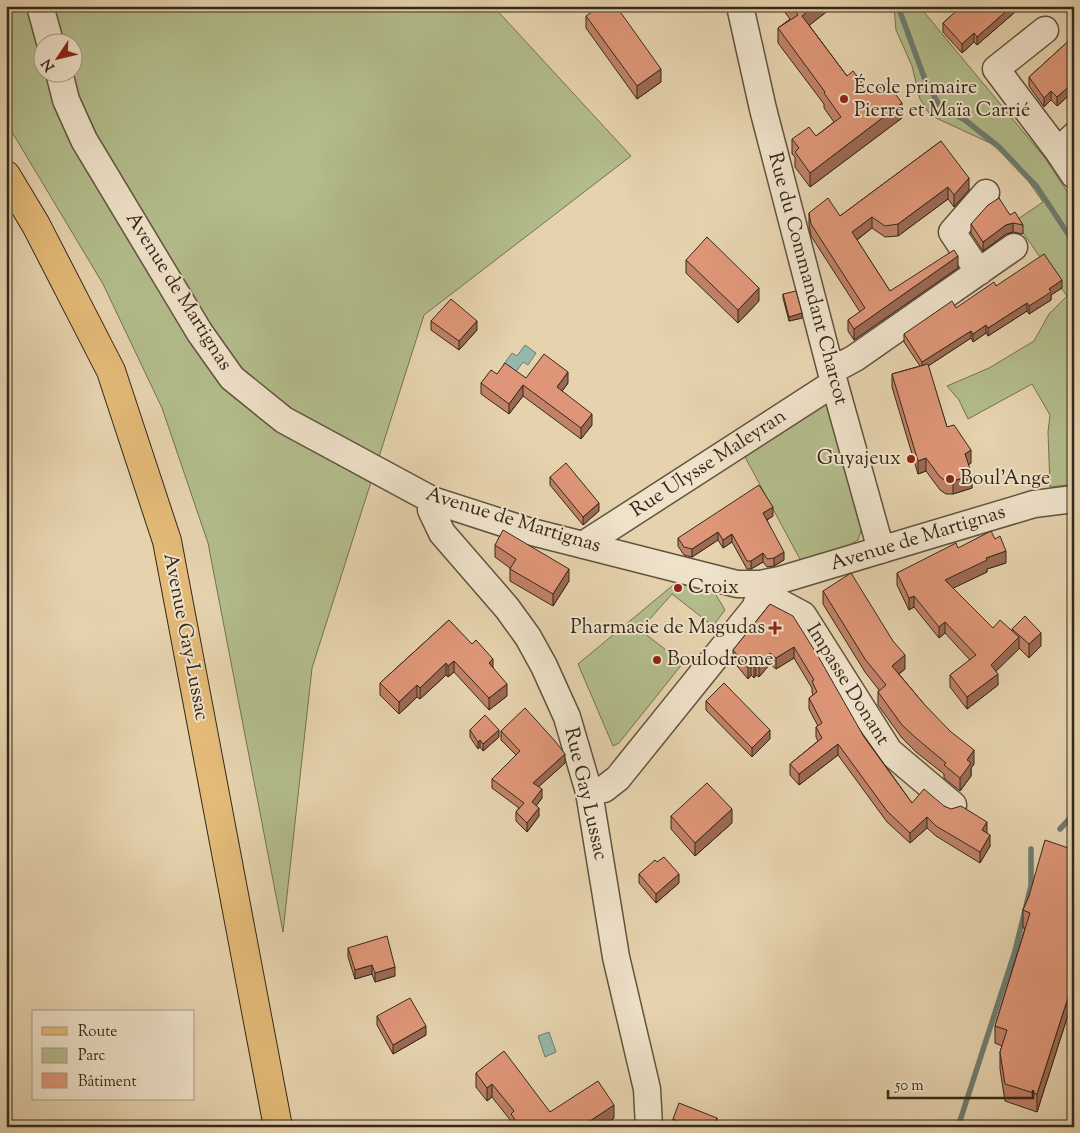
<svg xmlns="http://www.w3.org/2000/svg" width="1080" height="1133" font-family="'Sorts Mill Goudy',serif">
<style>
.green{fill:#b3bc8b;stroke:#747252;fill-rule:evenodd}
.water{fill:#96b7ad;stroke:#6f7e72}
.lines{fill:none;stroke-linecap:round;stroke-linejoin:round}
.stream{stroke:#6f7e72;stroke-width:5.5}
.minor-casing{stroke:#61533f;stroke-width:29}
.major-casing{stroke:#35281a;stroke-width:30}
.minor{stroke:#efe2ca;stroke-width:26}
.major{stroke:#e3ba77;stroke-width:28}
.wall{fill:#c08167;stroke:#35281a}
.shaded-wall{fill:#9c6954;stroke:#35281a}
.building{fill:#df9678;stroke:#35281a}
.poi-dot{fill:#8f2418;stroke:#efe2ca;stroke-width:2}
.labels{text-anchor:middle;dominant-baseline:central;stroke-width:4;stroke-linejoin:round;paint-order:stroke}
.poi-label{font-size:20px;fill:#35281a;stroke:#efe2ca;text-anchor:start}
.street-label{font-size:20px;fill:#35281a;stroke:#efe2ca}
</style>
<rect width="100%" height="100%" fill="#e6d3ae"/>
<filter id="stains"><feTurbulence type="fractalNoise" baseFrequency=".004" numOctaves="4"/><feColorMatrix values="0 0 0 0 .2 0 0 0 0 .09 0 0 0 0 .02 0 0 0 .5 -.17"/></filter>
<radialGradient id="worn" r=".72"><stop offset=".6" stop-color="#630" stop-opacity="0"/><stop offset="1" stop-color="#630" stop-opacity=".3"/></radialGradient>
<!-- green -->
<path class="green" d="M6,6H493L631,156L424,315L312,668L283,932L208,543L162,408L103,284L6,122ZM42,42H72V72H42Z
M894,6H919L1045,158L1074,202V484L1050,487L1048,432L1050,415L1032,384L968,419L959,400L947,386L989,368L1034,341L1049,314L1067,296L1015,221L1043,202L1022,172L1003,149L936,118L929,113L920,99L912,66L896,30Z
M824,405L828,407L863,525L858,540L846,547L801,561L745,457L760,441Z
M678,581L713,590L725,610L713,626L672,594L640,630L683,663L619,743L613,746L578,664Z"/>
<!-- water -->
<path class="water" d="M525,345L536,353L528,365L523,362L515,373L503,365L512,353L517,356Z
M549,1032L556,1052L545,1057L538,1036Z"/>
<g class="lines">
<!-- stream -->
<path class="stream" d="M898,6L924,77L939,105L965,120L999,147L1037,187L1074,243
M1060,829L1074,814
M958,1127L1015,951L1031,886V849"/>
<defs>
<path id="minor" d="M40,6L50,42
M740,6L763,109L831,371L881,550
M1045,30L996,69L1058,151
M59,72L66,100L84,140L200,333L232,378L284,420L432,500L528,531L737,584H760L780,580L1034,504L1074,499
M1074,136L1058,151L1074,175
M979,272L952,232L986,193
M831,371L855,358L1014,247
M432,500L431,510L442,533L507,608L528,637L544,666L567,717L589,792L616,957L647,1089L649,1127
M583,545L834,383
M758,600H775L803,615L889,751L953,805
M589,792L604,789L618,778L755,608L761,592L760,584"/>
<path id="major" d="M6,175L36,225L111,371L167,541L278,1127"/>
</defs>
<!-- minor casing -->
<use href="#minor" class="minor-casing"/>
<!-- major casing -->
<use href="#major" class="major-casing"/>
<!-- minor -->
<use href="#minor" class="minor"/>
<!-- major -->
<use href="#major" class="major"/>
</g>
<!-- wall -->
<path class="wall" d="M780,6H834L809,25L847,76L902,118L810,187L795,167V157L792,154V139L816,136L834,122L824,108V104L778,43V28L790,19Z
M962,6H1022L977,45L974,42L962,53L943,32V23Z
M586,16L661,82L637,99L586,28Z
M1074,36V91L1057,106L1051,100L1044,107L1029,86V77Z
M941,141L969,190L954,207L948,199L898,236L885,237L872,228L857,240L890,291L958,268L854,340L848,331V320L860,312L811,236L809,225V213L840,216Z
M1010,215L1023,225V234L1013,232L1006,234L983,251L971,233V224Z
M686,260L759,301L738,323L686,273Z
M996,286L1062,288L1051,295V300L1029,314L1027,311L988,336L986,333L973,342L971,338L928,366L947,427L971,463L968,465L972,488L953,494H946L940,490L926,471L918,474L892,387V374L920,366L904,342V334L956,308Z
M783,294L802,318L789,321L783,298Z
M431,321L477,330L459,350L431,330Z
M497,374L526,378L568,383L562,391L592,425L581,439L523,396L509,414L481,394V383Z
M550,477L599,511L583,525L550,485Z
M773,516L767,520L784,560L774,566L767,567L763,562L751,569H747L732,542L723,548L718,540L692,557L684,555L678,546V538Z
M495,545L569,581L553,606L510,581V568L495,557Z
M958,548L1006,563L987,569V572L953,588L993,628L1012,631V629L1041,646L1029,658L1019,648L996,671L998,685L967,709L950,687V675L970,660L945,633L939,638L914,607L909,610L897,585V573Z
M823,591L905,669L899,674L974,764L971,768V776L960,791L944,778V774L916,752L902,738L878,705V692L879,690L865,672L823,604Z
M770,604L912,803L944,806L987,833L990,846L980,863L936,836L927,828L910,843L887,822L838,755L799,785L790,775V764L818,741L816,737V727L818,726L809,709V698L813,695L812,692V688L794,658L776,669L770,664L759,677L756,675L754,678L751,675L748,679L733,661V650Z
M449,620L493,668L507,696L489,710L454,672L448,677L446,675L420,699L417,697L399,714L380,695V683Z
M706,701L770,739L752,757L706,710Z
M470,730L499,737L483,751L480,747L478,749L470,737Z
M501,731L565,763L538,787L542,798L536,806L539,816L527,832L516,821V812L519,808L492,788V779L516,755L501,740Z
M671,816L732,823L695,856L671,829Z
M1074,850V996L1037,1112L1005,1101L1000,1069V1052L1002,1046L995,1043V1026L1025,928H1023V910L1029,896Z
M657,862L679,883L656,903L639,883V874Z
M348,948L395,976L375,982L372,974L355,979L348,957Z
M377,1016L426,1035L393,1054L377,1025Z
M476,1073L550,1112L614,1118L601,1127H511V1121L492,1097L487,1101L476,1087Z
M673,1119L717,1127H673Z"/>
<!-- shaded-wall -->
<path class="shaded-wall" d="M814,6H834L802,31V16Z
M1012,6H1022L977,45V37Z
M974,33V42L962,53V44Z
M661,69V82L637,99V86Z
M1074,82V91L1057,106V97Z
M1051,91V100L1044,107V98Z
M902,103V118L810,187V173Z
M969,178V190L954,207V195Z
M948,187V199L898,236V224Z
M872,217V228L852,243V232Z
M1013,223V232L1006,234L983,251V242L1006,225Z
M958,256V268L854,340V329Z
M1062,280V288L1051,295V300L1029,314V306L1049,289Z
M759,288V301L738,323V310Z
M1027,303V311L988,336V328Z
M802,313V318L789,321V317Z
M477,321V330L459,350V341Z
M986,325V333L973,342V334Z
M971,331V338L922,370V362Z
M568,372V383L557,398V387Z
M523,385V396L509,414V404Z
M592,414V425L581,439V428Z
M971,450V463L965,467V454Z
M926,458V471L918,474V461Z
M972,475V488L953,494V481Z
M599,503V511L583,525V517Z
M773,507V516L763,522V513Z
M718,532V540L692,557V549Z
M732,534V542L723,548V540Z
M1006,551V563L987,569V572L945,592V580L986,558Z
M784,552V560L774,566V558Z
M763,553V562L751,569V561Z
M569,569V581L553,606V594Z
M914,596V607L909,610V598Z
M945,622V633L939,638V627Z
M1041,633V646L1029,658V644Z
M1019,637V649L991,676V665Z
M794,647V658L776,669V658Z
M770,653V664L759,677V667Z
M905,655V669L892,679V666Z
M493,659V670L489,663Z
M454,661V672L448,677V666Z
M446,663V675L420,699V688Z
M751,664V675L748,679V668Z
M756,665V675L754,678V667Z
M998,674V685L967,709V697Z
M507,684V696L489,710V698Z
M417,685V697L399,714V702Z
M499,730V737L483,751V744Z
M770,730V739L752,757V748Z
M480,740V747L478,749V742Z
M838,744V755L799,785V774Z
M974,750V764L971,768V776L960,791V778L967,760Z
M565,754V763L533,792V783Z
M542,789V798L532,811V802Z
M539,808V816L527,832V823Z
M732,809V823L695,856V843Z
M927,817V828L910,843V833Z
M987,822V833L982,841V830Z
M990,835V846L980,863V852Z
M679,874V883L656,903V894Z
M372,965V974L355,979V970Z
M395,967V976L375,982V973Z
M1074,979V996L1037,1112V1094Z
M426,1026V1035L393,1054V1045Z
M492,1084V1097L487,1101V1088Z
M614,1105V1118L601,1127H581Z
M717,1118V1127H714Z"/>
<!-- building -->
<path class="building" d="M600,6H616L661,69L637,86L586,16Z
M791,6H814L802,16L847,76L853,71L871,94L887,83L902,103L810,173L795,152L799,148L792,139L809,127L816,136L841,117L824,93L825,92L778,28L798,15Z
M962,6H1012L977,37L974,33L962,44L943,23Z
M1074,36V82L1057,97L1051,91L1044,98L1029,77Z
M941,141L969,178L954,195L948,187L898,224L885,226L872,217L852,232L890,291L954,250L958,256L854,329L848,320L865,308L811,224L809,213L828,198L840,216Z
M999,198L1010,215L1015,212L1023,225L1013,223L1006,225L983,242L971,224L988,205Z
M707,237L759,288L738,310L686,260Z
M1044,254L1062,280L1049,289L1051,292L1029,306L1027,303L988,328L986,325L973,334L971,331L922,362L904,334L952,301L956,308L994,282L996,286Z
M796,291L802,313L789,317L783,294Z
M451,299L477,321L459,341L431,321Z
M544,354L568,372L557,387L592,414L581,428L523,385L509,404L481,383L491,370L497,374L505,363L526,378Z
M928,364L947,427L954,425L971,450L965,454L972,475L953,481H946L940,477L926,458L918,461L892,374Z
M566,463L599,503L583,517L550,477Z
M759,485L773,507L763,513L784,552L774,558L767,559L763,553L751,561H747L732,534L723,540L718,532L692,549L684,547L678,538Z
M503,530L569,569L553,594L510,569L516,559L495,545Z
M991,531L995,539L1000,536L1006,551L986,558L987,560L945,580L993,628L1000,620L1019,637L991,665L998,674L967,697L950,675L976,655L945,622L939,627L914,596L909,598L897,573L956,543L958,548Z
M851,573L893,641L905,655L892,666L924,704L950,731L974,750L967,760L971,763L960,778L944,765L946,763L916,738L902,725L878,692L886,685L865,659L823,591Z
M770,604L793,616L818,656L864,737L912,803L924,789L944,806L951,809L961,806L987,822L982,830L990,835L980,852L936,826L927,817L910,833L887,811L838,744L799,774L790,764L822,738L816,727L822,723L809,698L817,692L812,681L814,680L794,647L776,658L770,653L759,667L756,665L754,667L751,664L748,668L733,650Z
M1025,616L1041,633L1029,644L1012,629Z
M449,620L472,644L476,640L493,659L489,663L507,684L489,698L454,661L448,666L446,663L420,688L417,685L399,702L380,683Z
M724,683L770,730L752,748L706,701Z
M525,708L555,741L565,754L533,783L542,789L532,802L539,808L527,823L516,812L524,803L492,779L520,751L501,731Z
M485,715L499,730L483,744L480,740L478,742L470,730Z
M707,783L732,809L695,843L671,816Z
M1045,840L1074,850V979L1037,1094L1005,1084L1000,1052L1007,1030L995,1026L1030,913L1023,910L1029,896Z
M664,857L679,874L656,894L639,874L655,860L657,862Z
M387,936L395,967L375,973L372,965L355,970L348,948Z
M410,998L426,1026L393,1045L377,1016Z
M504,1051L550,1112L598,1081L614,1105L581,1127H567L565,1124L561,1127H520L511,1114L514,1111L492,1084L487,1088L476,1073Z
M679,1103L717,1118L714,1127H689L673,1119Z"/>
<!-- markers -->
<g class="poi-dot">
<circle cx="844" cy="99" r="5"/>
<circle cx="911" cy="459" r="5"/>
<circle cx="950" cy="479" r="5"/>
<circle cx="678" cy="588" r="5"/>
<path d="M772.5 620.5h5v5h5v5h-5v5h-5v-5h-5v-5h5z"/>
<circle cx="657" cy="660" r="5"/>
</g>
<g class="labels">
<!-- poi labels -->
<g class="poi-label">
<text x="854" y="88">École primaire<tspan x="854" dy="23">Pierre et Maïa Carrié</tspan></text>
<text x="901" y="459" text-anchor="end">Guyajeux</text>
<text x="960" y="479">Boul'Ange</text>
<text x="688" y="588">Croix</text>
<text x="765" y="628" text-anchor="end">Pharmacie de Magudas</text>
<text x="667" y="660">Boulodrome</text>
</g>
<!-- street labels -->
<g class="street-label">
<text transform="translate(807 279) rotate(75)">Rue du Commandant Charcot</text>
<text transform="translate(178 292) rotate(58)">Avenue de Martignas</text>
<text transform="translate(709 464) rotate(-33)">Rue Ulysse Maleyran</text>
<text transform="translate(513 521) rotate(17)">Avenue de Martignas</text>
<text transform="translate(918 539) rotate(-17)">Avenue de Martignas</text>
<text transform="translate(185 637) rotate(79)">Avenue Gay-Lussac</text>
<text transform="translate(847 685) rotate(58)">Impasse Donant</text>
<text transform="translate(585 794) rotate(77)">Rue Gay Lussac</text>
</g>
</g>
<!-- margin -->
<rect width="1080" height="1133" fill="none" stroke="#e6d3ae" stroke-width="25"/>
<rect x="8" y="8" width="1065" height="1118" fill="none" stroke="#35281a" stroke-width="2.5"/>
<rect x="12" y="12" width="1055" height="1108" fill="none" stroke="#35281a"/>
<!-- legend -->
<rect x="32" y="1010" width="162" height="90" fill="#efe2ca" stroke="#a59884"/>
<rect x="42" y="1027" width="25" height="8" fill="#e3ba77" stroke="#a59884"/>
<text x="78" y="1036" font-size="15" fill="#35281a">Route</text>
<rect x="42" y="1048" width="25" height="15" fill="#b3bc8b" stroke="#a59884"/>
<text x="78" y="1060" font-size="15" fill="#35281a">Parc</text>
<rect x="42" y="1073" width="25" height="15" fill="#df9678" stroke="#a59884"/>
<text x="78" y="1086" font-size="15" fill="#35281a">Bâtiment</text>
<!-- north arrow -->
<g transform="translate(58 58) rotate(235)"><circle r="24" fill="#efe2ca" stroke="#a59884"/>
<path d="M0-4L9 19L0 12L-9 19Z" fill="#8f2418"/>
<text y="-8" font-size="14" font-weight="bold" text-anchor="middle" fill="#35281a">N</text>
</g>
<!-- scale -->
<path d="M888 1090v8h145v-8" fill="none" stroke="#35281a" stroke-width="2.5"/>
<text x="895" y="1090" font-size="15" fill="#35281a" stroke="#efe2ca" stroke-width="4" paint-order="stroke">50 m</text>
<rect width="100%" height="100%" filter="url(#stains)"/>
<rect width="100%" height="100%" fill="url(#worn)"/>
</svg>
